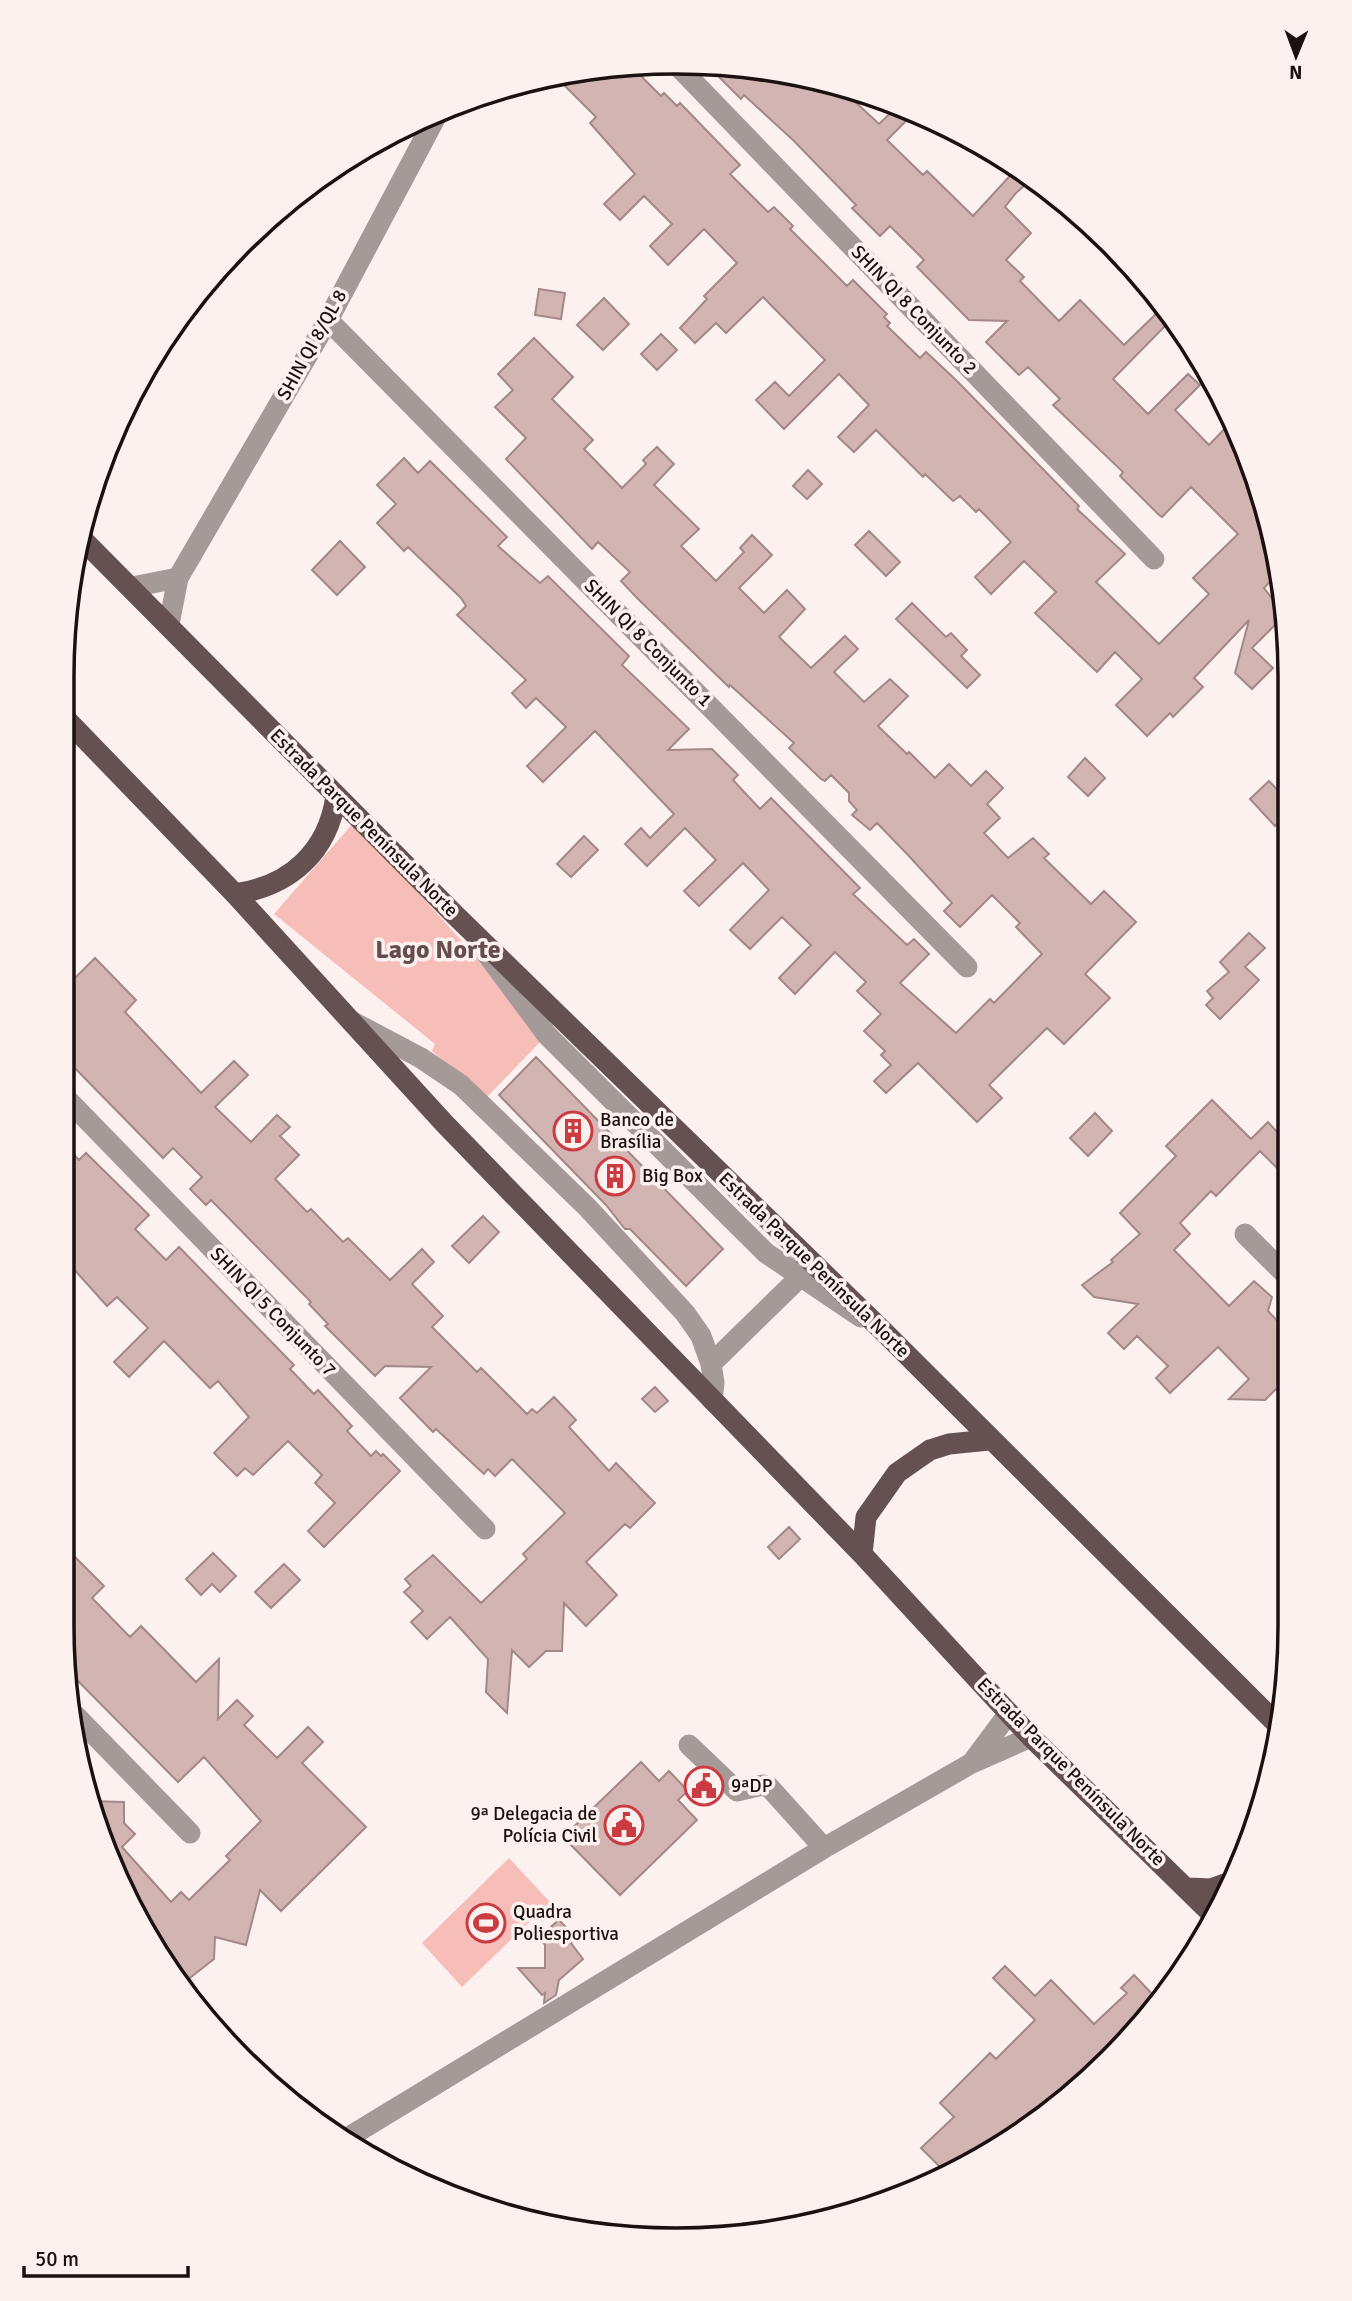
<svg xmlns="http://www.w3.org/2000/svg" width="1352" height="2301" font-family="Signika,sans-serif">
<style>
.green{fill:#f6bdb9}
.building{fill:#d2b5b3;stroke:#a38887;stroke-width:2}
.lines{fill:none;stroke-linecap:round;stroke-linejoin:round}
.minor{stroke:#a69a99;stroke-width:21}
.major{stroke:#65514f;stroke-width:21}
.labels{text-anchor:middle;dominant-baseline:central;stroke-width:7;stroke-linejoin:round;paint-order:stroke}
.street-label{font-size:19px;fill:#1a1110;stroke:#fdf1f0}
.poi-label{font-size:19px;fill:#1a1110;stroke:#fdf1f0;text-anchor:start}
.district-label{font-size:26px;font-weight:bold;fill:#654d4c;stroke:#fdf1f0}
.rim{fill:none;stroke:#1a1110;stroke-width:3.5}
</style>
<rect width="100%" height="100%" fill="#fdf1f0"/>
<!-- green -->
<path class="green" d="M354,822L547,1035L486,1098L432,1051L435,1044L274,914Z
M509,1858L550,1902L462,1987L422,1943Z"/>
<!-- building -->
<path class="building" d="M631,66L661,96L664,93L677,106L680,103L740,165L730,174L768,212L774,207L793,226L790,229L847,286L853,280L887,314L884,317L890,323L887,326L920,358L926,352L956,380L1079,506L1077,509L1125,554L1096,582L1159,644L1209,594L1193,578L1238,534L1191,487L1162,517L1159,515L1120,476L1123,472L1053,405L1060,399L1028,367L1019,375L986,342L1007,321L969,320L917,267L924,260L890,226L880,236L852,208L856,205L793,140L744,95L741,99L718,76L727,66L796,73L838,86L879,124L900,104L916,111L887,140L923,175L927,171L973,216L1019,166L1033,178L1016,193L1005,207L1031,233L1006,260L1024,277L1020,281L1059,321L1080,300L1124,345L1162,308L1171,320L1113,379L1148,414L1188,374L1200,385L1175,410L1209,445L1232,421L1258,479L1277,574L1264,588L1285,615L1252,648L1273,668L1252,689L1235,673L1249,620L1194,678L1203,687L1173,717L1170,713L1147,736L1116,705L1142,679L1115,652L1097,672L1035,613L1056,592L1024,561L991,594L975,577L1011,542L979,509L976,512L960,496L953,501L925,474L923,477L876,430L854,452L838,437L869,405L839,374L784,429L756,400L775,382L789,396L825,360L763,297L726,333L716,323L695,343L680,328L707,299L704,296L737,263L704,229L668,265L650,246L672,224L644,196L620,220L604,204L635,174L590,123L596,117L553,74Z
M539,289L565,293L561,319L535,315Z
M604,298L629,324L603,350L577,325Z
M661,334L677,350L657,370L641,354Z
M534,338L573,377L552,399L593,440L584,449L622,488L646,464L643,460L657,447L674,464L654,485L699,529L681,546L716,581L744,552L740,548L752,535L772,555L739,588L764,613L787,590L805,609L779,637L811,668L845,636L858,649L834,672L864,702L890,679L908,696L878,726L907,754L909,752L935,778L949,764L971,786L986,771L1003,788L987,804L1000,818L984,833L1008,858L1033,838L1049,854L1044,858L1091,904L1104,891L1136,922L1085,974L1110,998L1064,1044L1047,1028L989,1085L1002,1098L977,1122L918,1063L886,1093L874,1081L891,1065L881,1055L885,1051L864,1031L881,1014L857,991L866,982L835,952L795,994L779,978L811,945L782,917L750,949L730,930L769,890L743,863L699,906L684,891L716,860L685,828L647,866L625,844L641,828L650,838L674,814L595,731L543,782L527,766L566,727L536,698L526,708L512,693L526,680L457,615L466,606L461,598L408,547L404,551L377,523L396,504L377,485L404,458L418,473L430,461L507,537L498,546L540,583L548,576L629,656L622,665L689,729L668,750L712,749L738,775L733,780L760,809L771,798L860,888L853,894L907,945L914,939L929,954L900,983L956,1033L990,999L994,1003L1042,954L1016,927L1020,923L992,895L960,927L944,911L952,903L908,855L877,823L870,830L852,815L857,810L849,801V793L831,775L825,781L821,779L789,748L794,743L730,685L729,687L637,598L621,581L630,572L598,542L592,549L506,459L526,438L495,407L513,390L498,374Z
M808,470L822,484L807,499L793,486Z
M869,531L900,562L886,576L855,545Z
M340,541L365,567L337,595L312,570Z
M912,603L946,637L951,633L967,650L961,656L980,675L967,688L896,619Z
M1085,758L1105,778L1088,796L1068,777Z
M1269,781L1289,802V813L1275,826L1250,799Z
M584,836L598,850L571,877L557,864Z
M1249,933L1265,948L1245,967L1259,980L1220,1019L1206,1005L1213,998L1207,991L1229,972L1220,962Z
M95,958L136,1000L125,1012L201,1093L234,1061L248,1075L215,1107L251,1142L277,1115L290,1127L280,1136L299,1155L275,1179L307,1212L311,1209L343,1242L348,1238L390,1280L422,1249L434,1262L412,1284L443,1316L432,1327L477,1372L481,1368L527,1414L532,1409L537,1413L554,1397L576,1420L569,1427L609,1471L616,1463L655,1503L630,1528L625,1524L586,1562L617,1595L586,1626L564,1603L562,1651H546L529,1667L512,1650L507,1713L486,1692L488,1659L450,1617L427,1639L411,1622L423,1611L404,1592L411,1586L405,1579L433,1555L481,1603L527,1559L523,1554L565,1513L512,1459L495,1476L488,1469L484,1474L436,1429L433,1432L400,1398L431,1367L385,1366L375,1376L325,1326L328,1324L309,1304L311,1302L211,1200L206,1205L190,1189L202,1177L173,1148L163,1158L62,1055V991Z
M536,1057L723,1249L686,1286L630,1229H625L606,1205L499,1095Z
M1212,1100L1251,1139L1268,1122L1289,1145V1180L1260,1151L1216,1196L1211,1191L1180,1223L1190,1234L1174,1250L1229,1306L1254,1281L1272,1297L1268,1311L1289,1333V1402L1276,1389L1265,1400L1229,1399L1249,1379L1218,1347L1170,1393L1156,1378L1168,1366L1137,1336L1124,1349L1108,1333L1138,1304L1094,1297L1082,1285L1113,1262L1111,1260L1140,1234L1120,1213L1176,1156L1166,1146Z
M1095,1113L1112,1131L1088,1156L1070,1138Z
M62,1142L79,1160L86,1153L149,1215L135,1229L166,1260L179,1247L294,1365L290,1369L314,1394L318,1390L352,1426L347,1431L371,1456L376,1451L381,1456L383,1454L400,1471L324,1547L308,1531L335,1503L315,1483L322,1475L288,1441L253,1475L245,1468L237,1476L214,1453L249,1417L218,1381L210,1388L164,1341L129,1377L114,1362L148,1328L117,1297L107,1306L62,1256Z
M483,1216L499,1232L469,1263L452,1246Z
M655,1387L668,1401L655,1412L642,1399Z
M789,1527L800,1539L779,1559L768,1547Z
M61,1543L104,1586L92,1598L130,1637L141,1626L196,1682L219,1659L218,1719L237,1700L253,1716L244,1725L277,1758L308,1727L323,1742L302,1763L366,1827L281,1911L260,1890L246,1945L215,1937L214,1959L186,1981L169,1964L94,1822L90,1801L124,1802V1823L135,1834L122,1847L171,1902L181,1892L189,1900L230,1860L226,1856L261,1821L204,1757L178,1782L69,1672L61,1625Z
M213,1553L236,1576L220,1592L212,1584L201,1595L186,1579Z
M284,1564L300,1580L271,1608L255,1592Z
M641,1762L659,1781L669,1771L688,1791L678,1800L697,1820L620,1895L563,1837Z
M559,1920L576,1938L571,1943L583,1959L559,1980L556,1995L544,2003L545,1993L542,1995L518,1968H545V1945L539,1937Z
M1005,1966L1035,1996L1051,1980L1094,2024L1127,1993L1121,1988L1134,1975L1157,1999L1029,2124L943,2170L921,2148L954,2117L940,2103L990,2053L996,2059L1035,2020L993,1978Z"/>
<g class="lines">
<!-- minor -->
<path class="minor" d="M673,61L1154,559
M328,320L967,967
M132,587L178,578
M169,624L178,578L328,320L440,109
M487,954L547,1035L766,1253L861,1317
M351,1021L421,1058L461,1085L588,1208L685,1313L701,1336L711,1364L714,1383L712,1400
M62,1094L485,1529
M1245,1234L1289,1278
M711,1364L800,1277
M76,1716L190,1833
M689,1745L737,1791L763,1785L770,1788L824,1848
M974,1760L1009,1713
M344,2140L824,1848L970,1764L1031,1737"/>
<!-- major -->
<path class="major" d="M82,539L454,914L883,1331L1278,1725
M62,715L235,894L444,1123L862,1554L1031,1737L1213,1915
M235,894C290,886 328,852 336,796
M862,1554L866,1517L897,1473L930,1450L949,1444L989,1440
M1188,1888L1211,1889L1228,1883"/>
</g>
<!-- icons -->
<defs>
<symbol id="building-ring" viewBox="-11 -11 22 22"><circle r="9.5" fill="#fdf1f0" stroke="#cb3c42" stroke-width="1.5"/><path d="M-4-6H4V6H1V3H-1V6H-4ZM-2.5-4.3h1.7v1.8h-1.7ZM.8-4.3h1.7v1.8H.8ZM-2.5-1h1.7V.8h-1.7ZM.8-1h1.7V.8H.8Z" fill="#cb3c42"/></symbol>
<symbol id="civic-ring" viewBox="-11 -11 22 22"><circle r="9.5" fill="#fdf1f0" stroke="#cb3c42" stroke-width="1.5"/><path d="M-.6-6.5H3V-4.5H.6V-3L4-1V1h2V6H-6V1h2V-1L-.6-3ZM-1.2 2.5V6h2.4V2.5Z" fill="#cb3c42"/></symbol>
<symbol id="stadium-ring" viewBox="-11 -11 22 22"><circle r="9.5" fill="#fdf1f0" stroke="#cb3c42" stroke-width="1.5"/><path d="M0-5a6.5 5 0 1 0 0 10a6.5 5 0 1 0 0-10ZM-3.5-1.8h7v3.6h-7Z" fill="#cb3c42"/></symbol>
</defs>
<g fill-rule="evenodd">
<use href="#building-ring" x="551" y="1109" width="44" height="44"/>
<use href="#building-ring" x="593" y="1154" width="44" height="44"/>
<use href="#civic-ring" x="682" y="1764" width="44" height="44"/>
<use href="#civic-ring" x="602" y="1803" width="44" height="44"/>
<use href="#stadium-ring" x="464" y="1901" width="44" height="44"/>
</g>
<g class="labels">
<!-- street labels -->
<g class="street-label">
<text transform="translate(914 310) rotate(46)">SHIN QI 8 Conjunto 2</text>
<text transform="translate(312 345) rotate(-61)">SHIN QI 8/QL 8</text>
<text transform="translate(648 643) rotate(45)">SHIN QI 8 Conjunto 1</text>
<text transform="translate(364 823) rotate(45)">Estrada Parque Península Norte</text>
<text transform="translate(814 1265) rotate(44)">Estrada Parque Península Norte</text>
<text transform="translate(273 1312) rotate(46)">SHIN QI 5 Conjunto 7</text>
<text transform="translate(1071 1772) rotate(45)">Estrada Parque Península Norte</text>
</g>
<!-- poi labels -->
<g class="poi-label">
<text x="600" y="1120">Banco de<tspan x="600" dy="22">Brasília</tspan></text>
<text x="642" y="1176">Big Box</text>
<text x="731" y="1786">9ªDP</text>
<text x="597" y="1814" text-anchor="end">9ª Delegacia de<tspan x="597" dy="22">Polícia Civil</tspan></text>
<text x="513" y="1912">Quadra<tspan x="513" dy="22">Poliesportiva</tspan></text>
</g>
<!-- district labels -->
<g class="district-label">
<text x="438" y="950">Lago Norte</text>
</g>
</g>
<!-- crop -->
<path d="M0 0H1352V2301H0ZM676 74H676A602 602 0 0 1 1278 676V1626A602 602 0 0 1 676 2228H676A602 602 0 0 1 74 1626V676A602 602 0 0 1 676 74Z" fill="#fdf1f0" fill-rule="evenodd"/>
<path class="rim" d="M676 74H676A602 602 0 0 1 1278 676V1626A602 602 0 0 1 676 2228H676A602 602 0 0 1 74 1626V676A602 602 0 0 1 676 74Z"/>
<!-- north arrow -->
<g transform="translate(1296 56) rotate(181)" stroke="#fdf1f0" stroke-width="5" paint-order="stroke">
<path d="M0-5L12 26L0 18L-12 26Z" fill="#1a1110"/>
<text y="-10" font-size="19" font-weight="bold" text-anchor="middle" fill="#1a1110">N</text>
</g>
<!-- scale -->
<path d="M24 2266v10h164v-10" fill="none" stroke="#1a1110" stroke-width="3.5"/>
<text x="35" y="2266" font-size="21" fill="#1a1110" stroke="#fdf1f0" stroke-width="5" paint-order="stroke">50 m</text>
</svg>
